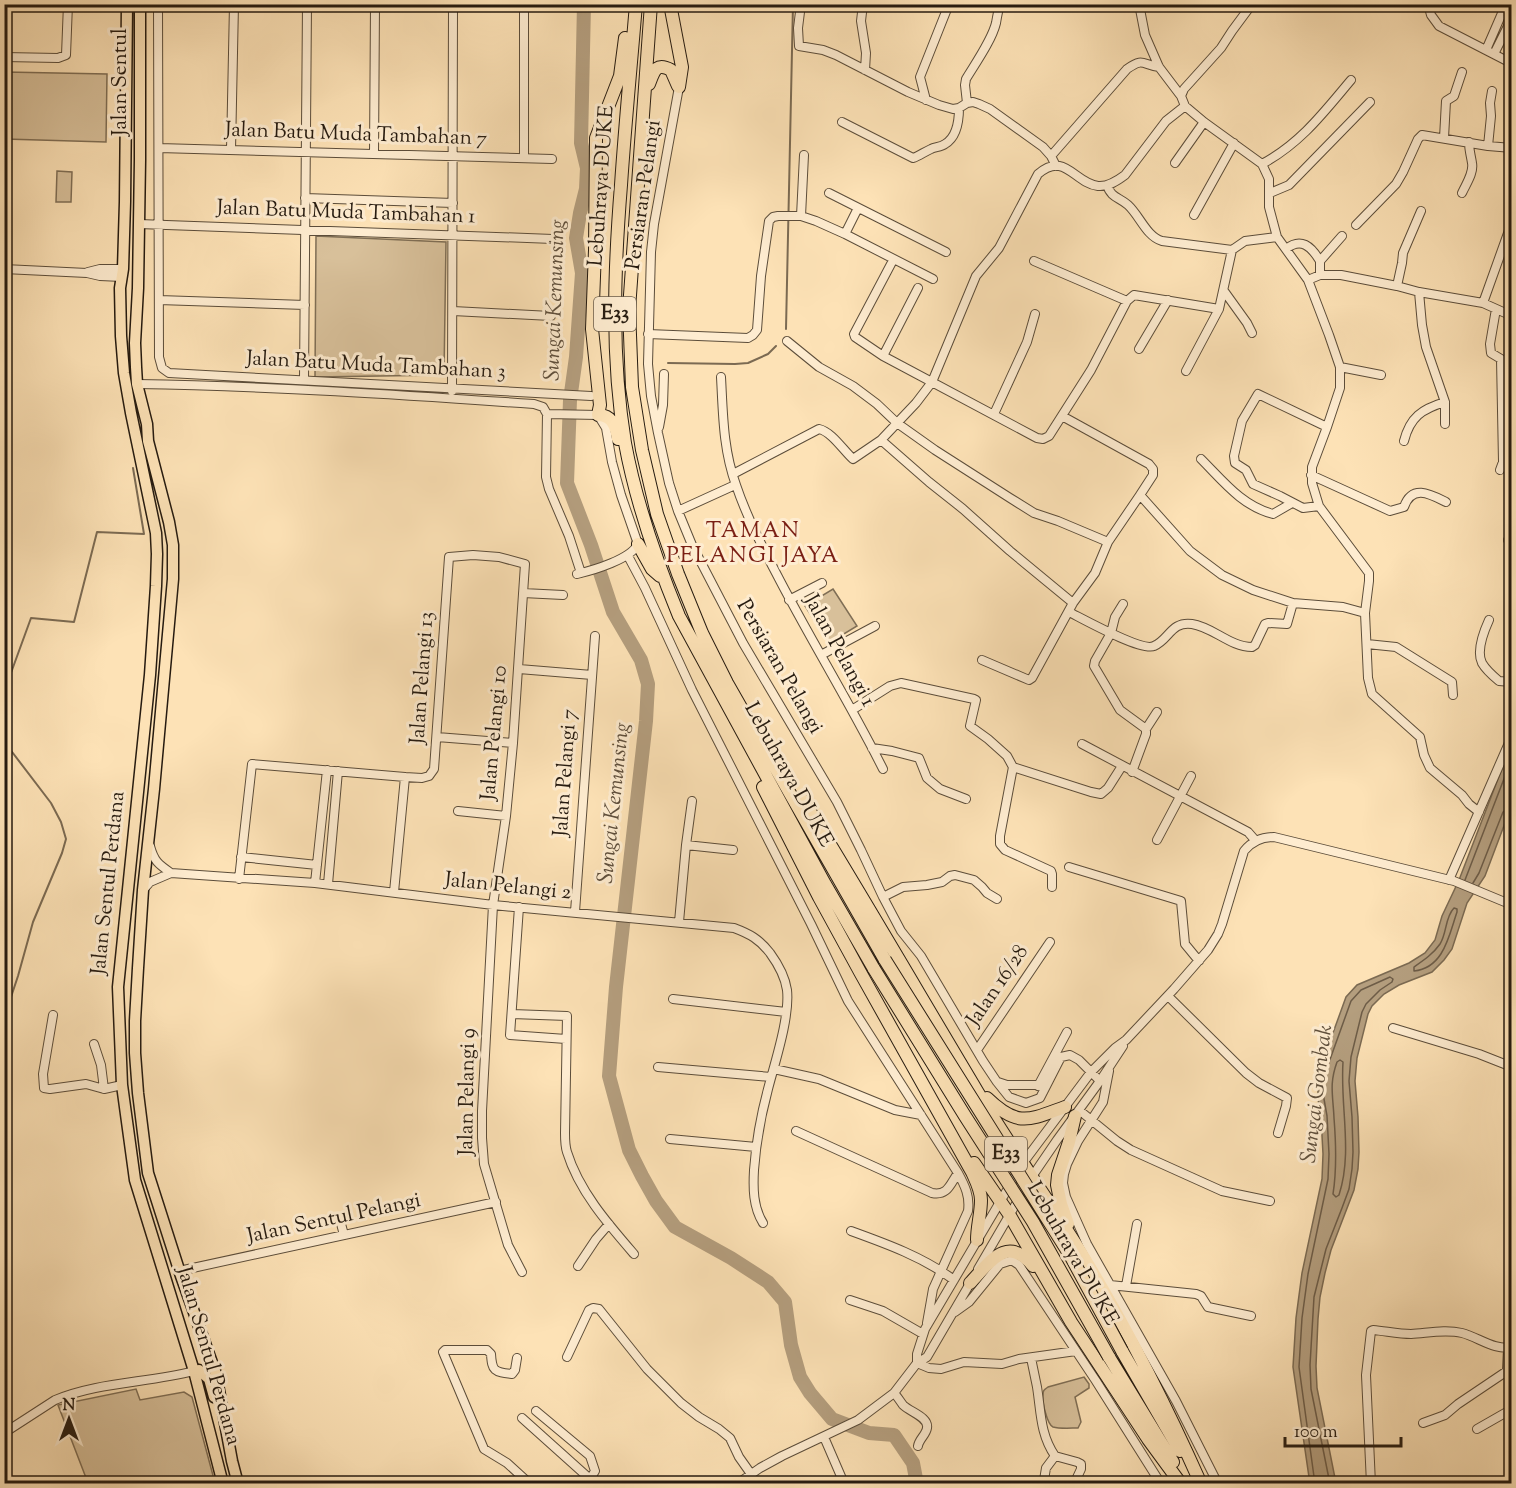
<svg xmlns="http://www.w3.org/2000/svg" width="1516" height="1488" font-family="'Sorts Mill Goudy',serif">
<style>
.green{fill:#d8c09a;stroke:#7f6e55;stroke-width:1.5}
.water{fill:#b49e7e;stroke:#7b6a52;stroke-width:1.5}
.lines{fill:none;stroke-linecap:round;stroke-linejoin:round}
.shore{stroke:#6d5c47;stroke-width:1.5}
.stream{stroke:#7b6a52;stroke-width:2}
.river{stroke:#b49e7e;stroke-width:14}
.minor-casing{stroke:#5c4d3a;stroke-width:10}
.major-casing{stroke:#261b10;stroke-width:13}
.highway-casing{stroke:#261b10;stroke-width:14}
.minor{stroke:#feecd0;stroke-width:8}
.major{stroke:#fde2b6;stroke-width:10}
.highway{stroke:#fde2b6;stroke-width:12}
.highway-bridge-casing{stroke:#261b10;stroke-width:14;stroke-linecap:butt}
.highway-bridge{stroke:#fde2b6;stroke-width:12}
.labels{text-anchor:middle;dominant-baseline:central;stroke-width:6;stroke-linejoin:round;paint-order:stroke}
.shield{fill:#feecd0;stroke:#675a4a;stroke-width:1.5}
.shield-label{font-size:20px;font-weight:bold;fill:#261b10}
.street-label{font-size:21px;fill:#261b10;stroke:#feecd0}
.water-label{font-size:22px;font-style:italic;fill:#5f4f3c;stroke:#feecd0}
.neighbourhood-label{font-size:22px;letter-spacing:1.5px;fill:#7a1f14;stroke:#feecd0}
</style>
<rect width="100%" height="100%" fill="#fde2b6"/>
<filter id="stains"><feTurbulence type="fractalNoise" baseFrequency=".00333" numOctaves="4"/><feColorMatrix values="0 0 0 0 .2 0 0 0 0 .09 0 0 0 0 .02 0 0 0 .5 -.17"/></filter>
<radialGradient id="worn" r=".72"><stop offset=".6" stop-color="#630" stop-opacity="0"/><stop offset="1" stop-color="#630" stop-opacity=".3"/></radialGradient>
<!-- green -->
<path class="green" d="M5,72L107,74L106,142L5,139Z
M57,171L72,172L71,202H56Z
M316,236L446,242L444,375L315,377Z
M833,589L857,626L829,643L805,606Z
M1084,1377L1089,1384V1388L1075,1397L1081,1422L1078,1428C1071,1428 1060,1429 1053,1427C1047,1424 1042,1402 1043,1395C1043,1390 1044,1390 1048,1387Z
M136,1389L140,1400L184,1392L192,1397L215,1483H88L58,1405Z"/>
<!-- water -->
<path class="water" d="M1511,739V807L1485,876L1467,903L1452,949L1444,960L1432,972L1399,985L1384,994L1372,1006L1368,1014L1357,1058L1355,1081L1358,1117L1359,1152L1358,1169L1354,1190L1331,1250L1325,1273L1320,1297L1318,1319L1316,1366L1317,1388L1336,1483L1310,1484L1293,1367L1296,1318L1302,1273L1322,1179L1323,1154L1321,1117L1318,1099V1082L1322,1063L1346,997L1357,985L1409,963L1425,953L1435,940L1442,916L1459,880L1503,766Z"/>
<g class="lines">
<!-- shore -->
<path class="shore" d="M1465,880L1512,758
M1473,883L1479,873L1503,812L1507,809L1512,808
M1454,908L1457,909V912C1449,935 1444,968 1414,971V967C1424,960 1433,954 1440,944C1447,933 1445,917 1454,908Z
M1340,1060L1343,1062C1340,1107 1353,1152 1339,1195L1336,1197L1333,1194C1337,1169 1336,1143 1334,1118C1333,1095 1329,1084 1337,1062Z
M1315,1484L1299,1367L1302,1318L1308,1274L1328,1179L1329,1154L1327,1116L1324,1099V1082L1328,1065L1351,1001L1361,990L1390,977L1393,979L1392,982L1380,990L1366,1004L1362,1012L1351,1057L1349,1081L1352,1117L1353,1152L1352,1169L1349,1189L1342,1208L1326,1249L1314,1297L1310,1365L1311,1389L1330,1484"/>
<!-- stream -->
<path class="stream" d="M786,329L793,4
M668,363L735,364L748,363L768,354L776,346
M4,692L31,618L74,622L97,532L144,534L133,468
M4,739L6,744L51,803L61,822L66,839L62,853L33,922L18,976L6,1012L4,1020"/>
<!-- river -->
<path class="river" d="M584,4L581,143L587,168L586,189L580,213L576,238L582,273L576,357L570,400L567,483L591,545L613,612L641,660L648,684L646,721L616,987L609,1076L629,1150L642,1176L656,1201L675,1227L731,1258L768,1282L785,1302L791,1345L800,1377L810,1393L832,1419L869,1433L894,1435L913,1463L917,1484"/>
<defs>
<path id="minor" d="M158,4L159,357L162,368L169,373L591,396
M524,4V158
M801,4L798,28L799,46L823,50L836,55L908,92L939,105L953,109L959,108L967,103L973,102L979,104L990,109L1043,147L1051,156L1056,166
M863,4L861,21L866,53L865,70
M1139,4L1145,35L1159,67L1181,96
M1252,4L1232,31L1221,48L1184,89L1181,96L1185,106L1204,122L1262,164L1269,179V207L1277,237L1308,280L1329,335L1340,367V388L1327,427L1312,467V483L1319,506L1369,573V581L1365,613L1368,678L1372,694L1420,737L1424,755L1430,768L1462,795L1469,804L1479,812
M1428,4L1431,15L1439,26L1511,63
M1486,50L1506,4
M1494,54L1512,18
M4,57L58,58L66,55L68,4
M679,87L654,224L651,252L648,364L651,396L658,433L669,483L678,511L692,545L743,643L837,802L861,850L883,897L901,931L921,956L983,1061L997,1082L1009,1097L1026,1103L1040,1098L1061,1057L1070,1055L1079,1060L1100,1081
M926,100L920,77L949,4
M967,103L965,85L966,79C975,64 992,40 996,23C997,17 998,11 1000,4
M842,122L913,158C919,156 924,152 931,149C935,147 941,147 945,144C957,137 959,120 959,108
M1444,138L1446,101L1454,96L1462,72
M1488,146L1491,116L1490,103L1492,91
M159,148L552,159
M231,150L234,4
M374,154L375,4
M1051,156L1127,69C1144,57 1142,65 1159,67
M1175,163L1204,122
M1262,164C1301,143 1324,112 1351,80
M1107,185C1111,198 1119,197 1128,205C1140,216 1146,236 1162,241L1232,250
M829,193L946,252
M1270,193L1289,185L1370,102
M1462,193C1466,184 1474,173 1472,163C1471,156 1469,150 1469,142
M305,198L453,203
M1194,215L1234,143
M801,216L804,155
M139,224L553,239
M1356,225L1396,184L1403,172L1418,139L1422,135L1488,146L1512,148
M845,234L858,208
M1286,249C1301,237 1311,246 1320,261
M1034,261L1127,301
M891,264L854,334L855,337L883,356L1037,438L1043,439L1049,436L1091,370L1127,301L1134,295L1219,309
M4,269L87,273L100,276L122,277
M88,272L100,269H123
M1320,275V261L1342,236
M1308,280L1320,275H1341L1397,286L1419,292L1483,303L1512,316
M1397,286L1402,263L1403,253L1421,211
M1224,291L1247,323L1252,333
M1419,292L1422,325L1426,347L1445,402V424
M159,300L305,305
M1483,303L1512,222
M1496,309L1490,344L1491,353L1501,359L1503,462L1500,470
M453,311L551,316
M648,334L748,338L753,335L757,330L761,276L769,221L773,217L778,216H801L816,221L845,234L933,279
M787,341L819,367L853,386L877,404L897,423L935,450L1010,498L1034,513L1058,521L1108,542
M1139,349L1168,300
M883,356L918,288
M1340,367L1381,375
M1186,371L1219,309L1232,250L1245,241L1277,237
M721,377C723,413 723,450 736,485C746,515 761,544 776,573C810,639 850,703 883,769
M304,380L307,4
M137,384C269,386 402,395 534,404L543,407L547,414L598,415L606,428L612,462L621,495L638,544C631,559 594,570 577,574
M452,391L453,4
M547,414L546,477L549,489L569,536L581,573
M994,414L1027,342L1035,314
M1062,416L1149,464L1153,469V475L1140,495
M659,427L663,405L664,374
M881,440L929,482L963,509L1010,551L1073,603
M1404,441C1410,417 1422,409 1445,402
M1201,459C1223,481 1242,506 1273,514L1292,503
M733,474L819,429C832,432 843,450 853,459L881,440L916,403L932,382L976,276L999,248L1038,174C1065,151 1074,183 1098,186C1108,187 1117,181 1125,175L1166,121L1185,106
M1311,475L1390,511L1404,507C1412,484 1430,494 1446,502
M1319,506L1303,508L1280,496L1253,484L1246,470L1235,463L1234,456L1242,421L1258,394L1327,427
M678,511L735,485
M1508,540L1512,544
M628,556L645,588L692,690L811,924L848,1001L958,1173C965,1186 970,1196 968,1211L933,1289L927,1323
M523,593L563,595
M789,600L822,583
M1123,604L1115,617L1111,633L1095,661L1094,666L1120,710L1146,729V734L1132,772
M1069,612C1083,619 1142,652 1154,646C1169,640 1171,621 1192,624C1213,627 1230,647 1252,647L1255,645L1265,624L1268,623L1287,624L1293,603
M1489,620C1484,631 1476,651 1482,663C1486,670 1493,676 1499,681L1511,682
M1367,644L1396,647L1452,682L1453,695
M821,655L875,626
M982,660L1029,680L1032,678L1073,603L1095,573L1108,542L1140,495L1190,551L1222,575L1253,590L1293,603L1343,607L1365,613
M519,669L592,675
M1512,693L1509,704L1512,712
M852,710L890,686L901,683L974,699L976,700L970,726L988,739L1007,756L1013,767L1000,836V844L1005,850L1051,871L1052,874V887
M1146,729L1157,712
M437,737L513,743
M1082,744L1248,832L1255,840
M872,748L892,751L919,758L927,778L940,789L966,799
M1013,767L1091,792L1101,794L1108,788L1122,766
M458,811L506,816
M1157,840L1191,776
M686,845L733,850
M150,846C154,861 158,864 171,873L315,883L493,905L734,928C750,934 759,939 770,953C778,964 785,976 787,990C790,1017 775,1062 768,1089C761,1115 756,1143 754,1170C753,1188 753,1207 763,1223
M241,857L317,865
M1069,867L1181,901L1185,944L1199,961
M239,879L252,764L405,777L422,778L429,776L434,769L449,557L473,555L499,557L525,564L513,743L506,816L493,905L482,1111V1138L484,1164L508,1245L522,1272
M1449,880L1512,736
M315,883L327,770
M328,884L338,771
M143,890L150,882L171,873
M394,892L405,777
M883,897L903,887L927,885L942,882L950,876L955,875L974,880L982,887L987,893L997,899
M519,907L510,1035L566,1039
M575,912L595,636
M679,922L686,845L692,801
M1512,993V1002
M1168,996L1246,1073L1259,1083L1287,1098L1286,1106L1278,1133
M673,999L786,1012
M512,1014L567,1016L565,1133C565,1139 565,1146 567,1152C579,1191 608,1224 634,1254
M53,1015L43,1074L44,1088L50,1089L86,1084L104,1089L122,1085
M1393,1028L1479,1054L1512,1067
M94,1044L101,1065L104,1089
M977,1050L1050,942
M658,1067L771,1077
M774,1069L819,1079L895,1110L921,1115
M1109,1071L1103,1102L1078,1141L1067,1164L1064,1174L1063,1183L1066,1197L1087,1244L1176,1401L1218,1484
M998,1082L1007,1085H1041
M1038,1086L1067,1032
M1079,1110L1117,1141L1131,1150L1222,1191L1270,1201
M796,1131L932,1193C948,1196 950,1184 958,1173
M670,1139L756,1147
M1029,1181L1057,1140L1100,1081L1123,1046
M340,1220L344,1235
M851,1231C887,1244 923,1257 954,1280
M578,1266L596,1239L609,1224
M978,1269L1020,1197
M179,1271L496,1202
M1110,1285L1196,1294L1201,1296L1208,1307L1251,1316
M1126,1286L1137,1224
M850,1300L883,1311L923,1334
M955,1312L969,1302L1000,1264L1009,1261H1013L1019,1265L1096,1381L1161,1484
M567,1357L589,1310L593,1308L599,1309L647,1369L681,1403L699,1417L719,1429L730,1438L739,1457L751,1474
M517,1358L515,1370L512,1374C494,1372 492,1371 491,1354L487,1350H445L443,1352L484,1449L507,1463L530,1484
M1031,1358C1033,1368 1035,1377 1037,1387C1041,1412 1040,1434 1055,1456L1077,1462L1081,1464V1469L1074,1484
M917,1363V1354L925,1329L1023,1163L1091,1072L1115,1048L1126,1040L1174,989L1208,950L1218,934L1222,924L1244,851C1252,841 1261,837 1274,837L1454,881L1512,905
M917,1363L929,1368L941,1369L964,1362L1002,1364L1019,1359L1076,1351
M894,1393C897,1396 900,1401 903,1405C910,1412 929,1417 927,1428C926,1435 919,1439 918,1446
M536,1411L590,1456L595,1471L587,1484
M522,1418L590,1479
M1423,1423L1445,1415L1458,1404L1507,1371L1508,1349
M1477,1429L1512,1409
M4,1433L55,1400C98,1382 148,1383 194,1371
M824,1437L843,1481L848,1484
M601,1481L607,1484
M737,1484L760,1468L782,1456L858,1420L894,1393L917,1363L927,1357L972,1280
M1041,1484L1044,1480L1046,1468L1055,1456
M1371,1484L1366,1375L1371,1331L1373,1330C1385,1331 1399,1334 1411,1334C1428,1333 1445,1329 1462,1333C1478,1337 1495,1351 1512,1347"/>
<path id="major" d="M127,4L125,202L123,269L120,288L121,336L124,373L131,413L156,533L157,554L156,586L150,675L118,987L122,1085L135,1180L194,1371L223,1484
M140,4V160L138,288L135,343L136,367L137,384L147,424L148,441L169,522L173,545V579L154,789L143,890L138,968L135,1021V1053L138,1093L148,1173L181,1276L216,1374L232,1461L238,1484
M199,1370L209,1379L214,1397"/>
<path id="highway" d="M636,4C631,65 625,125 621,185C614,271 611,357 625,443C636,503 656,560 679,616L825,884L874,969
M651,4L629,309L632,387L642,450L657,514L678,574L702,633L727,683L885,960
M670,4L682,67L679,87
M649,84C654,71 656,62 671,70L678,86
M618,439C616,426 612,415 598,415L600,405L592,329L595,250L596,138L620,76L625,38
M638,544L652,569L660,576
M763,787L819,897L860,972L972,1172C976,1181 981,1190 981,1200C981,1214 977,1226 977,1240
M803,800C862,896 919,994 977,1091C1008,1143 1043,1192 1075,1243C1123,1320 1164,1401 1201,1484
M987,1098C1018,1128 1029,1120 1065,1107
M974,1163L1009,1214L1071,1322L1148,1439L1181,1484
M1068,1224L1061,1204L1057,1185L1058,1175L1069,1142L1075,1116
M970,1283C990,1262 1007,1234 1033,1266
M1122,1351L1180,1451
M1109,1357L1173,1462"/>
</defs>
<!-- minor casing -->
<use href="#minor" class="minor-casing"/>
<!-- major casing -->
<use href="#major" class="major-casing"/>
<!-- highway casing -->
<use href="#highway" class="highway-casing"/>
<!-- minor -->
<use href="#minor" class="minor"/>
<!-- major -->
<use href="#major" class="major"/>
<!-- highway -->
<use href="#highway" class="highway"/>
<defs>
<path id="highway-bridge" d="M885,960L1070,1255L1122,1351
M874,969L965,1116L1033,1222L1109,1357"/>
</defs>
<!-- highway-bridge casing -->
<use href="#highway-bridge" class="highway-bridge-casing"/>
<!-- highway-bridge -->
<use href="#highway-bridge" class="highway-bridge"/>
</g>
<g class="labels">
<!-- shield labels -->
<g class="shield">
<rect x="594" y="297" width="42" height="34" rx="4.5"/>
<rect x="985" y="1137" width="42" height="34" rx="4.5"/>
</g>
<g class="shield-label">
<text x="615" y="314">E33</text>
<text x="1006" y="1154">E33</text>
</g>
<!-- street labels -->
<g class="street-label">
<text transform="translate(121 82) rotate(-90)">Jalan Sentul</text>
<text transform="translate(356 135) rotate(2)">Jalan Batu Muda Tambahan 7</text>
<text transform="translate(602 186) rotate(-86)">Lebuhraya DUKE</text>
<text transform="translate(644 195) rotate(-82)">Persiaran Pelangi</text>
<text transform="translate(346 213) rotate(2)">Jalan Batu Muda Tambahan 1</text>
<text transform="translate(376 366) rotate(3)">Jalan Batu Muda Tambahan 3</text>
<text transform="translate(839 651) rotate(61)">Jalan Pelangi 1</text>
<text transform="translate(779 667) rotate(60)">Persiaran Pelangi</text>
<text transform="translate(423 678) rotate(-86)">Jalan Pelangi 13</text>
<text transform="translate(495 733) rotate(-85)">Jalan Pelangi 10</text>
<text transform="translate(566 773) rotate(-86)">Jalan Pelangi 7</text>
<text transform="translate(788 775) rotate(61)">Lebuhraya DUKE</text>
<text transform="translate(109 883) rotate(-84)">Jalan Sentul Perdana</text>
<text transform="translate(508 887) rotate(6)">Jalan Pelangi 2</text>
<text transform="translate(998 986) rotate(-56)">Jalan 16/28</text>
<text transform="translate(468 1092) rotate(-89)">Jalan Pelangi 9</text>
<text transform="translate(334 1219) rotate(-12)">Jalan Sentul Pelangi</text>
<text transform="translate(1072 1254) rotate(60)">Lebuhraya DUKE</text>
<text transform="translate(208 1356) rotate(74)">Jalan Sentul Perdana</text>
</g>
<!-- water labels -->
<g class="water-label">
<text transform="translate(556 300) rotate(-88)">Sungai Kemunsing</text>
<text transform="translate(615 803) rotate(-84)">Sungai Kemunsing</text>
<text transform="translate(1318 1094) rotate(-83)">Sungai Gombak</text>
</g>
<!-- neighbourhood labels -->
<g class="neighbourhood-label">
<text x="753" y="532">TAMAN<tspan x="753" dy="25">PELANGI JAYA</tspan></text>
</g>
</g>
<!-- margin -->
<rect width="1516" height="1488" fill="none" stroke="#fde2b6" stroke-width="24"/>
<rect x="6" y="6" width="1504" height="1476" fill="none" stroke="#261b10" stroke-width="3"/>
<rect x="12" y="12" width="1492" height="1464" fill="none" stroke="#261b10" stroke-width="1.5"/>
<!-- north arrow -->
<g transform="translate(69 1419)" stroke="#feecd0" stroke-width="4.5" paint-order="stroke">
<path d="M0-4.5L10 22L0 15L-10 22Z" fill="#261b10"/>
<text y="-9" font-size="16" font-weight="bold" text-anchor="middle" fill="#261b10">N</text>
</g>
<!-- scale -->
<path d="M1285 1437v9h116v-9" fill="none" stroke="#261b10" stroke-width="3"/>
<text x="1294" y="1437" font-size="18" fill="#261b10" stroke="#feecd0" stroke-width="4.5" paint-order="stroke">100 m</text>
<rect width="100%" height="100%" filter="url(#stains)"/>
<rect width="100%" height="100%" fill="url(#worn)"/>
</svg>
